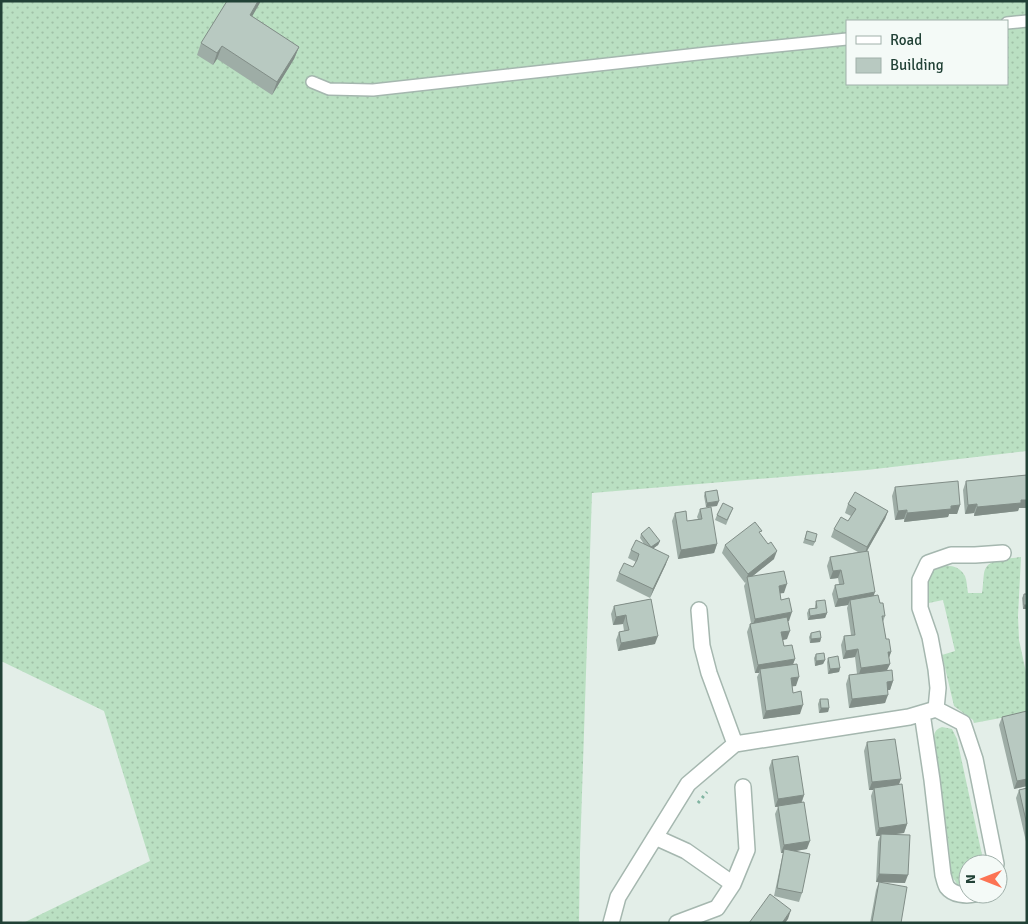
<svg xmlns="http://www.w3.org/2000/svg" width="1028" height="924" font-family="Signika,sans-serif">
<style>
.grass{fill:url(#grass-dots);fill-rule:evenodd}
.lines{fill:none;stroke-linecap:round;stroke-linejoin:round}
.lane-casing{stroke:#a5b7af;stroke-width:14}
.street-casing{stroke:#a5b7af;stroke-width:18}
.path{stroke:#81b4a1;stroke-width:3;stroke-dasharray:2.5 4;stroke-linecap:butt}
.lane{stroke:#fff;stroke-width:11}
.street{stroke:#fff;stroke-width:15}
.wall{fill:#9eada6}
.shaded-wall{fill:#818d87}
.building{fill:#b8c9c1;stroke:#818d87}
</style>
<defs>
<pattern id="grass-dots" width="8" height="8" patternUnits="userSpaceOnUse" patternTransform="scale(1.25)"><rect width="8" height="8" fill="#bae0c2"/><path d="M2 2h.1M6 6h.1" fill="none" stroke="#a0c1a7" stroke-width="1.8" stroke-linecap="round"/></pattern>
</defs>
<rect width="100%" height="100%" fill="#e3eee8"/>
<!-- grass -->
<path class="grass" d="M1,1H1027V451L867,470L592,493L580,853L579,923H23L150,861L104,711L1,661ZM847,21H1007V84H847Z
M1021,557L1018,616L1019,640L1027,677V713L974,723L973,720L954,706L942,655L955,651L943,600L924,604V588L931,570C942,564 958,563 965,576C967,581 967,588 968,593H982C983,587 983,580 984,573C987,557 1008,559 1021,557Z
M942,727L952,729L957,739L984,864H968V886H962L957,884L951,875L949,849L934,744C934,736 933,730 942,727Z"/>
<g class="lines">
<defs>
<path id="lane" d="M1007,23L1027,21
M312,82L329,89L373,90L707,53L847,39"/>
<path id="street" d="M699,610L702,646L709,673L735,744
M936,709L963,723L975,759L996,864
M922,713L932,780L943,875C944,878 945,884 947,887C953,895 966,896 975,894
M655,837L686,851L733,884
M611,923L618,897L688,784L735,744L909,717L936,709L938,688L936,669L930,637L920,608V580L928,563L951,555H975L1003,553
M677,923L717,908L733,884L747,850L743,787"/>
</defs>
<!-- lane casing -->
<use href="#lane" class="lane-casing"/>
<!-- street casing -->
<use href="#street" class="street-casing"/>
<!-- path -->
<path class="path" d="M698,803L707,792"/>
<!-- lane -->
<use href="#lane" class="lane"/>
<!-- street -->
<use href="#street" class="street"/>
</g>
<!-- wall -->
<path class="wall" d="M252,16L299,47L294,59L272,95L217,59L213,65L197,55L201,43Z
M1027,475V508H1019L1018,511L974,516V513L965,514L963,490L966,481Z
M895,487L960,505L957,514H949L948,517L904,522V519L895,520L892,496Z
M705,492L717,506L706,507L704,496Z
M848,504L888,511L885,519L867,551L874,596L880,603L885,616L883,622L886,639L891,652L889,658L890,664L887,670L893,681L890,690H888L885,703L849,708L846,684L849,675L857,674L855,657L843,659L841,645L844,636L851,635L847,608L848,605L835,607L832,594L835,585L839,584L838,578L830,579L827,566L830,557L858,552L831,537L834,529L848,521L851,516L845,513Z
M733,508L726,525L715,520L717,515Z
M700,509L717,544L714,553L678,559L672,521L675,513L687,521L698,519L697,517Z
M807,531L815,542L813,546L803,543Z
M641,534L660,541L658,545L653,548L666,564L650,598L616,581L619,573L633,567L636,562L628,558L631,550L644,544L640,538Z
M760,534L774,559L752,576L784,593H780L781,600L789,621H788L787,639L783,640L784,646L795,659L793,664L796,686H792L793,693L800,714L763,719L757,677L759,673H755L747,632L750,624L751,623L744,586L746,582L745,583L722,553L725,545Z
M1024,594L1027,609H1023L1022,598Z
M651,599L655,644L618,651L616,640L619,632L624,631L623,624L613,625L611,614L614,606Z
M816,601L827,613L825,618L808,620L807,613L809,609L815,608V606Z
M811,633L821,638L820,642L810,643L809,637Z
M816,654L825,660L823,664L815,666L814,658Z
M828,658L840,668L839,672L828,674L827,662Z
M820,699L829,708L828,712L819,713L818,704Z
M1027,711V786L1014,789L999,725L1002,717Z
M867,742L901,779L898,785L907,824L904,833L892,834L905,883L876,882L878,842L880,836H876L871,796L873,790H869L864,751Z
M772,760L804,795L802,802L807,849L795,851L802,893L799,902L774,896L783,853H781L775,814L778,807H775L769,768Z
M1027,788V846L1016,798L1019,790Z
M879,882L901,923H870L876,890Z"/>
<!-- shaded-wall -->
<path class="shaded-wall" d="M258,1H261L246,27L250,15Z
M222,46L217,59L213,65L217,53Z
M299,47L294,59L272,95L277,82Z
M1021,500H1027V508H1019L1018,511L974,516L977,507Z
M719,501L717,506L706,507L707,503Z
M977,504L974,513L965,514L968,505Z
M960,505L957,514H949L948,517L904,522L907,513Z
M907,510L904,519L895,520L898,511Z
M888,511L885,519L864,556L867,547Z
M660,541L658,545L650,551L651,547Z
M717,544L714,553L678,559L681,550Z
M777,551L774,559L748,580L747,577L745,583L748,574Z
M669,556L666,564L650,598L653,589Z
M841,570L838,578L830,579L833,571Z
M787,584L784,593L776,594L779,586Z
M875,592L872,601L850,600L848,605L835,607L838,599Z
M1024,605H1027V609H1023Z
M792,612L789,621L752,627L755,619Z
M827,613L825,618L808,620L810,616Z
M626,615L623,624L613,625L616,617Z
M790,631L787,639L778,641L781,632Z
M658,636L655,644L618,651L621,643Z
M821,638L820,642L810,643L811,639Z
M858,649L855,657L843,659L846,651Z
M888,652H891L888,660Z
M795,659L792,667L760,669L759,673H755L758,665Z
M825,660L823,664L815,666L816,661Z
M890,664L886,672L858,677L861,668Z
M840,668L839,672L828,674L830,669Z
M799,677L796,686L788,687L791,678Z
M893,681L890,690H884L887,682Z
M888,695L885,703L849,708L852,699Z
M803,705L800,714L763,719L766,711Z
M821,708H829L828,712L819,713Z
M901,779L898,787L874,788L873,790H869L872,782Z
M1027,779V786L1014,789L1017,781Z
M804,795L801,803L775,807L778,799Z
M907,824L904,833L881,836V834L880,836H876L879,828Z
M810,841L807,849L784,853V849L783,853H781L784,845Z
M879,874L908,875L905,883L876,882Z
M791,910L788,919L785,923H782Z"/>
<!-- building -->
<path class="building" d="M227,1H258L250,15L299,47L277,82L222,46L217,53L201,43Z
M1027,475V500H1021V503L977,507V504L968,505L966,481Z
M958,481L960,505L951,506V509L907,513V510L898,511L895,487Z
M717,490L719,501L707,503L705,492Z
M855,492L888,511L867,547L834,529L841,517L848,521L856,509L848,504Z
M723,503L733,508L727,520L717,515Z
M711,507L717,544L681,550L675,513L686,511L687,521L702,519L700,509Z
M755,522L762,531L759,532L768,544L771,542L777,551L748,574L725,545Z
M649,527L660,541L651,547L641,534Z
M807,531L817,534L815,542L805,539Z
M636,540L669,556L653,589L619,573L624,563L633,567L637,560L639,554L631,550Z
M868,551L875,592L838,599L835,585L844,584L841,570L833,571L830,557Z
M784,571L787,584L779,586L781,600L789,598L792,612L755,619L747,577Z
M1024,594H1027V605H1024Z
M878,595L880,603H883L885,616H882L886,639H889L891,652H888L890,664L861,668L858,649L846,651L844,636L855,635L850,600Z
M651,599L658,636L621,643L619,632L629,630L627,622L626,615L616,617L614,606Z
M825,600L827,613L810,616L809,609L817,608L816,601Z
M787,617L790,631L781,632L784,646L792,645L795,659L758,665L750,624Z
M820,631L821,638L811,639V633Z
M824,653L825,660L816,661V654Z
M838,656L840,668L830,669L828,658Z
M797,664L799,677L791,678L793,693L801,691L803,705L766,711L760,669Z
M892,670L893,681L887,682L888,695L852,699L849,675Z
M820,699H828L829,708H821Z
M1027,711V779L1017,781L1002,717Z
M895,739L901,779L872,782L867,742Z
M798,756L804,795L778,799L772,760Z
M902,784L907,824L879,828L874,788Z
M1027,788V825L1019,790Z
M804,802L810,841L784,845L778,806Z
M881,834L910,835L908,875L879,874Z
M784,849L810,854L802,893L777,888Z
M879,882L907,887L901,923H879L872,922Z
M770,894L791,910L782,923H749Z"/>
<!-- border -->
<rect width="1028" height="924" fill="none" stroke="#214136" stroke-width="5"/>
<!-- legend -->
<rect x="846" y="20" width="162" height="65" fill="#f4faf7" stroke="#a0b0aa"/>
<rect x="856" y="36" width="25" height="8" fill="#ffffff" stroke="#a0b0aa"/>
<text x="890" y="45" font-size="15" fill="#214136">Road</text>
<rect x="856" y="58" width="25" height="15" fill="#b8c9c1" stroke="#a0b0aa"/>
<text x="890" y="70" font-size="15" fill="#214136">Building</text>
<!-- north arrow -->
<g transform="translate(983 879) rotate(270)"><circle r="24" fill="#f4faf7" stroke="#a0b0aa"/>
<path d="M0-4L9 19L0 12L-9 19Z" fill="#fc7353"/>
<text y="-8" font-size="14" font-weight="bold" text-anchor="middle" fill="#214136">N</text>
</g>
</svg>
